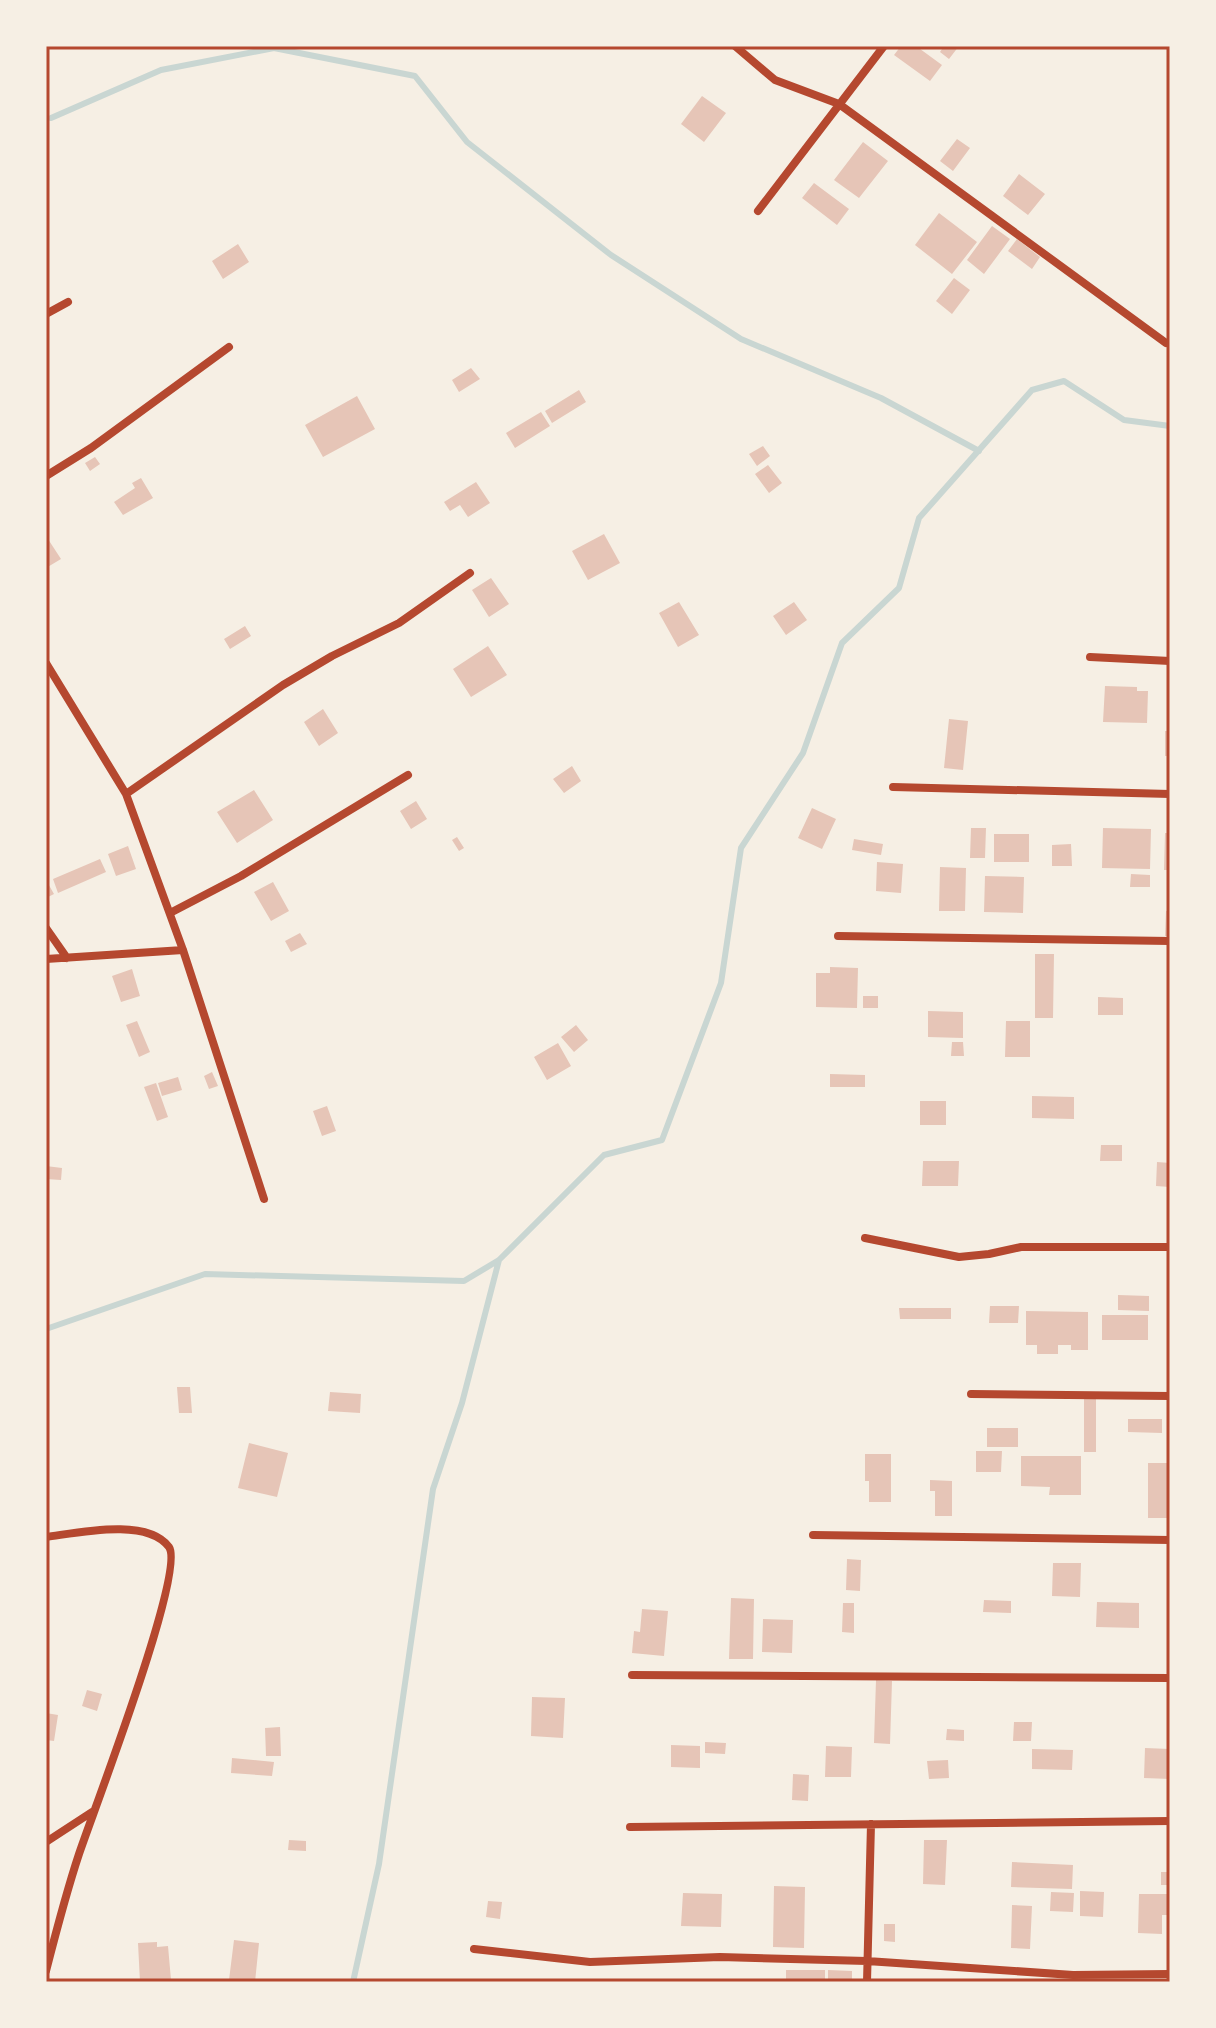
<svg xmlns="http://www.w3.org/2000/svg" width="1216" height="2028" font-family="Montserrat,sans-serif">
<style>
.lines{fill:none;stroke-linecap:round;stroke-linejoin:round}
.stream{stroke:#c9d6d2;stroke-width:6}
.building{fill:#e6c5b7}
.minor{stroke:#b5482f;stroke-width:8}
.neatline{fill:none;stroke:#b5482f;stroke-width:3}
</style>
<rect width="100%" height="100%" fill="#f6efe4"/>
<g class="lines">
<!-- stream -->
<path class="stream" d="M51,118L161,70L274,48L415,76L467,142L611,255L741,339L881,398L979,451
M46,1329L205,1274L464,1281L499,1260L604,1155L662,1140L721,983L741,848L803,753L842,643L899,588L919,518L1032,390L1064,381L1124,420L1170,426
M353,1982L379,1864L433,1489L462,1403L499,1260"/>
</g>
<!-- building -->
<path class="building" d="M901,46H916L942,65L930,81L894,55Z
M944,46H959L949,59L940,52Z
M702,96L726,113L704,142L681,124Z
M957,139L970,148L953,171L940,161Z
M863,142L888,161L859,198L834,180Z
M1019,174L1045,194L1028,215L1003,196Z
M814,183L849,209L837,225L802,198Z
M939,213L977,242L952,274L915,245Z
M992,226L1010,239L984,274L967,260Z
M1017,239L1040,257L1032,269L1008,251Z
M238,244L249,262L223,279L212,261Z
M954,278L970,290L952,314L936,301Z
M471,368L480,379L459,392L452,380Z
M579,390L586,402L552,423L545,411Z
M357,396L375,429L323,457L305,425Z
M541,412L550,426L515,448L506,433Z
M763,446L770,456L757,466L749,454Z
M95,457L100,464L90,471L85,463Z
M768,465L782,483L769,493L755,474Z
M141,478L153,498L123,515L114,502L135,488L132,483Z
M476,482L490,503L468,517L460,505L450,511L444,502Z
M604,534L620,563L588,580L572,551Z
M46,536L61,559L46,568Z
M491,578L509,604L489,617L472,590Z
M679,602L699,635L678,647L659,613Z
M794,602L807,620L786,635L773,616Z
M245,626L251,636L230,649L224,639Z
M488,646L507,675L471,697L453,669Z
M1105,686L1137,687V691H1148L1147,723L1103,722Z
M323,709L338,733L319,746L304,722Z
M949,719L968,721L963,770L944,768Z
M1165,731H1170V756H1165Z
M572,766L581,781L564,793L553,779Z
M254,790L273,820L237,843L217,812Z
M416,801L427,819L411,829L400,811Z
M812,808L836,819L822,849L798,838Z
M971,828H986L985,858H970Z
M1103,828L1151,829L1150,869L1102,868Z
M1165,833H1170V870H1164Z
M994,834H1029V862H994Z
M457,837L464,848L459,851L452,840Z
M854,839L883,844L881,855L852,850Z
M1071,844L1072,866H1052V845Z
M128,846L136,869L116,876L108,854Z
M100,859L106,872L58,893L53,879Z
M877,862L903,864L901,893L876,891Z
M940,867L966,868L965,911H939Z
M1131,874L1150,875V887H1130Z
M985,876L1024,877L1023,913L984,912Z
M46,880L54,894L46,898Z
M273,882L289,911L271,921L254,892Z
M1166,911H1170V936H1165Z
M300,933L307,944L291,952L285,941Z
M1035,954H1054L1053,1018H1035Z
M830,967L858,968L857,1008L816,1007V973H830Z
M132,969L140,996L121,1002L112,976Z
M863,996H878V1008H863Z
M1098,997L1123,998V1015H1098Z
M928,1011L963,1012V1038L928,1037Z
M137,1021L150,1052L139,1057L126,1025Z
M1006,1021H1030V1057H1005Z
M576,1025L588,1040L574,1052L561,1037Z
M952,1042H963L964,1056H951Z
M558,1043L571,1066L547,1080L534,1057Z
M212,1072L218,1086L209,1089L204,1076Z
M830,1074L865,1075V1087H830Z
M178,1077L182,1090L162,1096L158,1083Z
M156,1083L168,1117L157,1121L144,1087Z
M1032,1096L1074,1097V1119L1032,1118Z
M920,1101H946V1125H920Z
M327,1106L336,1131L322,1136L313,1111Z
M1101,1145H1122V1161H1100Z
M923,1161H959L958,1186H922Z
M1157,1162L1170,1163V1187L1156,1186Z
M46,1166L62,1168L61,1180L46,1179Z
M1118,1295L1149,1296V1311L1118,1310Z
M990,1306H1019L1018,1323H989Z
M899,1308H951V1319H900Z
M1026,1311L1088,1312V1350H1071V1345H1058V1354H1037V1345H1026Z
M1102,1315H1148V1340H1102Z
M177,1387H190L192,1413H179Z
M330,1392L361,1394L360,1413L328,1411Z
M1084,1399H1096V1452H1084Z
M1128,1419H1162V1433L1128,1432Z
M987,1428H1018V1447H987Z
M249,1443L288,1453L277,1497L238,1488Z
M976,1451H1002L1001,1472H976Z
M865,1454H891V1502H869V1481H865Z
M1021,1456H1081V1495H1049L1050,1487L1021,1486Z
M1148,1463H1170V1518H1148Z
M930,1480L952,1481V1516H935V1491H930Z
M847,1559L861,1560L860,1591L846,1590Z
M1053,1563H1081L1080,1597L1052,1596Z
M731,1598L754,1599L753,1659H729Z
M984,1600L1011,1601V1613L983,1612Z
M1097,1602L1139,1603V1628L1096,1627Z
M843,1603H854V1633L842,1632Z
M642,1609L668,1611L664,1656L632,1653L634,1631L640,1632Z
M763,1619L793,1620L792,1653L762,1652Z
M876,1680L892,1681L890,1744L874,1743Z
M87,1690L102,1694L97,1711L82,1706Z
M532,1697L565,1698L563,1738L531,1736Z
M46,1713L58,1715L54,1741L46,1740Z
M1014,1722H1032L1031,1741H1013Z
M280,1727L281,1756H266L265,1728Z
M947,1729L964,1730V1741L946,1740Z
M705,1742L726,1743L725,1754L705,1753Z
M671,1745L700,1746V1768L671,1767Z
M826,1746L852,1747L851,1777H825Z
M1145,1748L1170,1749V1779L1144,1778Z
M1032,1749L1073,1750L1072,1770L1032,1769Z
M232,1758L274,1762L272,1776L231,1773Z
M948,1760L949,1778L929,1779L927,1761Z
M793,1774L809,1775L808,1801L792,1800Z
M289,1840L306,1841V1851L288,1850Z
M924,1840H947L945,1885L923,1884Z
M1012,1862L1073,1865L1072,1889L1011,1887Z
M1161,1872H1170V1885H1161Z
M774,1886L805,1887L804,1948L773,1947Z
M1080,1891L1104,1892L1103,1917L1080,1916Z
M1051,1892L1074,1893L1073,1912L1050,1911Z
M683,1893L722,1894L721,1927L681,1926Z
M1139,1894H1167V1915H1162V1934L1138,1933Z
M488,1901L502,1902L500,1919L486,1917Z
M1012,1905L1032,1906L1030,1949L1011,1948Z
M884,1924H895V1942L884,1941Z
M234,1940L259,1943L255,1982L229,1980Z
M157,1942V1947L168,1946L171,1980L140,1982L138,1943Z
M786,1970H825V1982H786Z
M828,1970L852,1971V1982H828Z"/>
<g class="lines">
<!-- minor -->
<path class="minor" d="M735,46L775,80L839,104L1166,343
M758,211L884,46
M46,314L68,302
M46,476L91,448L229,347
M1090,657L1170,661
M46,663L126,794L183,950L264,1199
M893,787L1170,794
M126,794L283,685L332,656L399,623L470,573
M170,913L241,876L408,775
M46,928L67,958
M838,936L1170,941
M46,959L183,950
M865,1238L959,1257L989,1254L1021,1247H1170
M971,1394L1170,1396
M813,1535L1170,1540
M46,1537C77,1533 147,1517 169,1547C186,1571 93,1812 79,1854C66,1893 56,1932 46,1971
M632,1675L1170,1678
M630,1827L1170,1821
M46,1842L92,1812
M474,1949L590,1962L720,1957L867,1961L1073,1975L1170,1974
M867,1982L871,1824"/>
</g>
<!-- border -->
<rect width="1216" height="2028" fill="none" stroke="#f6efe4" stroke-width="96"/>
<rect x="48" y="48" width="1120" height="1932" class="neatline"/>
</svg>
